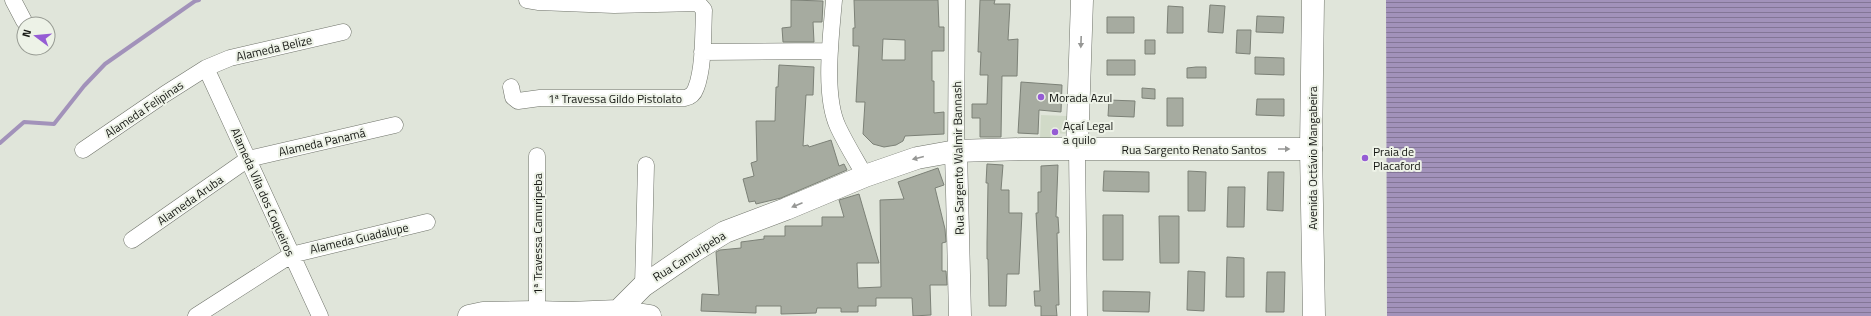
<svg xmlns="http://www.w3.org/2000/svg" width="1871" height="316" font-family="'Titillium Web',sans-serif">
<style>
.built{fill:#d1dac8}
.water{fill:url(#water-rules)}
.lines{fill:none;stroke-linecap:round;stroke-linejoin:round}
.stream{stroke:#a292ba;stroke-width:4}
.building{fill:#a6aba0;stroke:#7c8177;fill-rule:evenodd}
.street-casing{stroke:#6f736a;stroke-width:17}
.secondary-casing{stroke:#6f736a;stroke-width:23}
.primary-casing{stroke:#6f736a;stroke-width:23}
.street{stroke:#fff;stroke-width:16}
.secondary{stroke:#fff;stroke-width:22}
.primary{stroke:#fff;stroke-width:22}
.oneway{fill:#969795}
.poi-dot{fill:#955cd4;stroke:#edf2e7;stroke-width:1.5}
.labels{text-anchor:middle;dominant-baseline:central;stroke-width:4;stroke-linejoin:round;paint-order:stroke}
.street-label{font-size:12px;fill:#161814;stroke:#edf2e7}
.poi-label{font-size:12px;fill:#161814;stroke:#edf2e7;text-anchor:start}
</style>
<defs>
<pattern id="water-rules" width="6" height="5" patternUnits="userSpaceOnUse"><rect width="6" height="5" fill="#a292ba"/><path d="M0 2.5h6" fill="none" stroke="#837696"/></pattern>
</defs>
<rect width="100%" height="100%" fill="#e0e5da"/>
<!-- built -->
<path class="built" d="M1041,115L1067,116L1070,134L1051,133L1050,140L1040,139Z"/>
<!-- water -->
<path class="water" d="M1386,0H1871V316H1387Z"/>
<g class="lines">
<!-- stream -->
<path class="stream" d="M0,143L24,122L54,124L84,86L105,64L195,1L199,0"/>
</g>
<!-- building -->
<path class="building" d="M791,0L823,1L822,22H813L814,42H783L782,28L791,27Z
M854,0H938L939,27H944V51H932V81H934V113L944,112V134L905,136L903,141L896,145L884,147L873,144L863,134L865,102H856L859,46H853V28H855ZM883,39L905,40V60H882Z
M980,0H995L994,4H1010L1008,40L1018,39L1017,76H1002L1001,137H980V118H972V104H987L988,75H980L981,52H978Z
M1210,5L1225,6L1223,33L1208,32Z
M1168,6L1183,7V33H1167Z
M1257,16L1284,17L1283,33L1256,32Z
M1107,17H1134V33H1107Z
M1237,30H1251L1250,54L1236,53Z
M1145,40H1155V54H1145Z
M1255,57L1284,58V75L1255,74Z
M1107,60H1135V75H1107Z
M779,65L814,67L813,95H806L803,146L808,145L809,147L831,140L839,166L844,164L847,170L781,198L756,204L755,201L749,202L743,179L754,176L751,163L757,161L756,121H775L776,87H778Z
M1196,67H1206V78H1187V68Z
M1021,82L1062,85L1061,112L1039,110L1038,134L1018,133Z
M1142,88L1155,89V99L1142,98Z
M1167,98H1183V126H1167Z
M1257,99H1284V116L1256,115Z
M1109,100L1135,101L1134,117L1108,116Z
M987,164L1003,165L1001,190H1009V213H1022L1019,274H1007L1006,306H989L988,259H987V243L988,183H986Z
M1058,165L1056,217H1058L1059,233H1057L1059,305H1056L1057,316H1041V306H1035L1034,291H1040L1036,213H1038V192H1041V166Z
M938,168L944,185L935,188L945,229L946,242L942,243V271H946L947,285H930L931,315L913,316L912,298H876V306H858V312H841V308H817L816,313L781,314V306H756V313L701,311L702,294L719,295L716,252L720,250L741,248V242L764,239V236H785V226H822V217H844L839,200L859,194L879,263H857L858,288L881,287L880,200L904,199L898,182Z
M1104,171L1149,172V192L1103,191Z
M1188,171L1206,172L1205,211H1188Z
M1268,172H1284L1283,211L1267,210Z
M1228,187H1245L1244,227H1227Z
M1103,215H1123V260H1103Z
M1159,216H1179V263H1160Z
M1227,257L1244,258V297H1226Z
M1188,271L1205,272L1204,311L1187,310Z
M1267,272H1285L1284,312H1266Z
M1103,291L1150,292L1149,312L1103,311Z"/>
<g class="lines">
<defs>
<path id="street" d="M13,0L24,21
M834,0C831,36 823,95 838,127C846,144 856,160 865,176
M702,52L830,51
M206,68L320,316
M511,87L513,97L518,101L540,98H685C690,97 694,94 696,88C704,68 703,32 704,10L698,3L614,5L539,2L527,0
M83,150L165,94L206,68L230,58L343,32
M1077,150L1079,316
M956,151L957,0
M132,240L248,159L395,125
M643,286L646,165
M537,312V156
M196,316L291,255L427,222"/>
<path id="secondary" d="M1077,150L1082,0
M956,151L960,316
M618,311L643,286L694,251L725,232L786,209L865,176L917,158L956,151L1022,149H1311
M469,316L483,313L537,312L569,313L618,311L650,316"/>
<path id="primary" d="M1313,0L1311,149L1314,316"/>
</defs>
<!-- street casing -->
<use href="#street" class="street-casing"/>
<!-- secondary casing -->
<use href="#secondary" class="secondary-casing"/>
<!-- primary casing -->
<use href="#primary" class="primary-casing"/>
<!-- street -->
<use href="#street" class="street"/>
<!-- secondary -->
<use href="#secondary" class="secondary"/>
<!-- primary -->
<use href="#primary" class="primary"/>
</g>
<!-- one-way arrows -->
<defs><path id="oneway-solid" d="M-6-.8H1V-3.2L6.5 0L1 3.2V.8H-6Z"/></defs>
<g class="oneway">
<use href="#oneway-solid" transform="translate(1081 42) rotate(92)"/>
<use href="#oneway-solid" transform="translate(1284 149)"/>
<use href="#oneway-solid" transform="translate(918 158) rotate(166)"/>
<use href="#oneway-solid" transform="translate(797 205) rotate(157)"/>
</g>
<!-- markers -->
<g class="poi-dot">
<circle cx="1041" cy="97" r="4"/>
<circle cx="1055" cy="132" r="4"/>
<circle cx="1365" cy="158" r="4"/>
</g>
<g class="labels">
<!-- street labels -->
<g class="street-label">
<text transform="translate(274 48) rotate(-13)">Alameda Belize</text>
<text x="615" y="98">1ª Travessa Gildo Pistolato</text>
<text transform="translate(144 109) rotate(-34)">Alameda Felipinas</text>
<text transform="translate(322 142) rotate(-13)">Alameda Panamá</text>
<text x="1194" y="149">Rua Sargento Renato Santos</text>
<text transform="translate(958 158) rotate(-91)">Rua Sargento Walmir Bannash</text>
<text transform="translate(1312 158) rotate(-90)">Avenida Octávio Mangabeira</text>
<text transform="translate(263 192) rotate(66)">Alameda Vila dos Coqueiros</text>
<text transform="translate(190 200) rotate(-35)">Alameda Aruba</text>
<text transform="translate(537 234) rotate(-90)">1ª Travessa Camuripeba</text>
<text transform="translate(359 238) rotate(-13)">Alameda Guadalupe</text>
<text transform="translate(689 256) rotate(-32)">Rua Camuripeba</text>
</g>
<!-- poi labels -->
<g class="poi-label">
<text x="1049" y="97">Morada Azul</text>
<text x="1063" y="125">Açaí Legal<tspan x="1063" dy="14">a quilo</tspan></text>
<text x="1373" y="151">Praia de<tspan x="1373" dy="14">Placaford</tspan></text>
</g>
</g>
<!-- north arrow -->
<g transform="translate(36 36) rotate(286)"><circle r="19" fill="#edf2e7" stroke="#979b93"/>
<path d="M0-3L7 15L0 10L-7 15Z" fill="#955cd4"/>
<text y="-6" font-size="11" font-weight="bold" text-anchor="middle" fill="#161814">N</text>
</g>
</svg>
